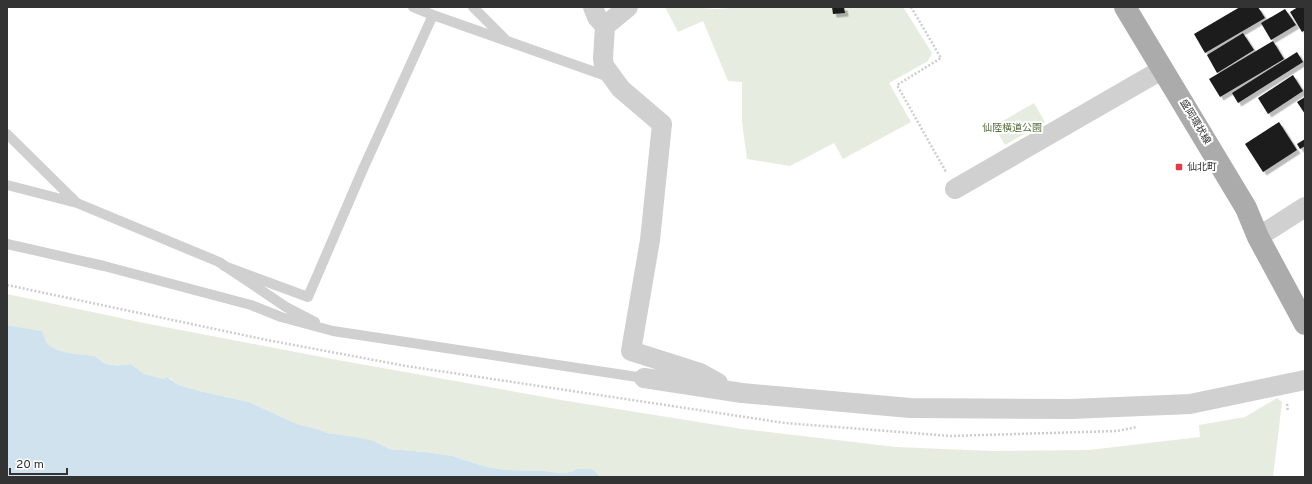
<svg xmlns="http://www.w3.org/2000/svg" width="1312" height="484" font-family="Overpass,'Noto Sans JP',sans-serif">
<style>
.green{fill:#e6ecdf}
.water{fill:#cfe2ee}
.building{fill:#1a1a1a;filter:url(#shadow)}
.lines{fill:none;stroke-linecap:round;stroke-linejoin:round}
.path{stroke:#cdcdcd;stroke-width:2.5;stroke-dasharray:2 2;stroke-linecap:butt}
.service{stroke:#d0d0d0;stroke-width:10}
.minor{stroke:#d0d0d0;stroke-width:20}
.primary{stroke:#ababab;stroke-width:22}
.poi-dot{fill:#e63946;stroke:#fff;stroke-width:1.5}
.labels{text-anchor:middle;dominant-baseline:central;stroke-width:4;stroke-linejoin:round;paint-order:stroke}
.street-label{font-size:10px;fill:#333;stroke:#fff}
.park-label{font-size:10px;fill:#56703f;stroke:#fff}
.poi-label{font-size:10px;fill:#333;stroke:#fff;text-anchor:start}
</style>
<defs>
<filter id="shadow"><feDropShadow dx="3.5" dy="3.5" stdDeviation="0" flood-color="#0004"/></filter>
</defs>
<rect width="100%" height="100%" fill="#fff"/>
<!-- green -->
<path class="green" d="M665,7H687L716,9L746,7H903L932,53L928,61L889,83L911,122L843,159L834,143L790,166L747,159L742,122V82L728,81L703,21L678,32Z
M1034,103L1045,122L1005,145L994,126Z
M7,294L144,323L332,359L561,400L742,429L896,447L992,451L1089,450L1200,437L1199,425L1245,417L1277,398L1282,402L1273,477H600L595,471L576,469L570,472L560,473L545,471L506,470L488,467L464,460L453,456L426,452L389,449L374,441L349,436L327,433L317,429L297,424L249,402L200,391L179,385L170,378L164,379L144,374L131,364C120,365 116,367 104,363C100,361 98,357 94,356C81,354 57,354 47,343C45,340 44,335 42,331L7,325Z"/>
<!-- water -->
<path class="water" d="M7,325L42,331C44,335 45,340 47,343C57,354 81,354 94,356C98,357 100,361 104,363C116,367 120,365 131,364L144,374L164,379L167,377L179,385L200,391L249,402L297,424L317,429L327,433L349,436L366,439L374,441L389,449L426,452L453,456L464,460L488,467L506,470L545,471L560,473L570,472L576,469H590L595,471L600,477H7Z"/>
<!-- building -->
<path class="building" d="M832,7H844L845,13L833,14Z
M1240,7H1258L1265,18L1205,53L1194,34Z
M1298,7H1305V30L1302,32L1290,12Z
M1285,9L1296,25L1271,40L1261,23Z
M1243,33L1254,50L1217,73L1207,55Z
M1273,41L1284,59L1220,97L1209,79Z
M1297,52L1303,62L1238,103L1232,93Z
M1293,75L1303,91L1268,114L1258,98Z
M1305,97V114L1297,102Z
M1279,122L1297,150L1263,172L1245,144Z
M1305,139V146L1300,149L1297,144Z"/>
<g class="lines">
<!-- path -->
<path class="path" d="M911,7L941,58L897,85L946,172
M7,285L267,340L406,366L785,423L951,436L1117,431L1137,427
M1287,404L1288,412"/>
<!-- service -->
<path class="service" d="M413,7L433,15L609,77
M473,7L504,38
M7,134L77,203L219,262L286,307L315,322
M7,185L77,203
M7,244L104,266L251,305L281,317L333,331L644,378
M224,266L308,297L363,169L433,15"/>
<!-- minor -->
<path class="minor" d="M593,7L597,17L605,26
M628,7L605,26L603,58L604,66L621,89L662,124L650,240L631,351L700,373L718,383
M955,189L1163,69
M1258,237L1305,207
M644,378L742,393L910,408L1071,409L1190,404L1305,380"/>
<!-- primary -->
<path class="primary" d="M1125,7L1246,208L1258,237L1305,324"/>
</g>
<!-- markers -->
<rect class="poi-dot" x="1175" y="163" width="8" height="8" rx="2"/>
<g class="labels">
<!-- street labels -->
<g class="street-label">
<text transform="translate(1195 122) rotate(59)">盛岡環状線</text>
</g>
<!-- park labels -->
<g class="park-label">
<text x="1012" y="128">仙陸横道公園</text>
</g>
<!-- poi labels -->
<g class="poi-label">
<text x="1187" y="167">仙北町</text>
</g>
</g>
<!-- border -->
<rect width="1312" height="484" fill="none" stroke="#333333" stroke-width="16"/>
<!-- scale -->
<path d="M10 468v6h57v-6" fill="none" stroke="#333333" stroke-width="2"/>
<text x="16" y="468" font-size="12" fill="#333333" stroke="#ffffff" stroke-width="3" paint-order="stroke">20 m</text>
</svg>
